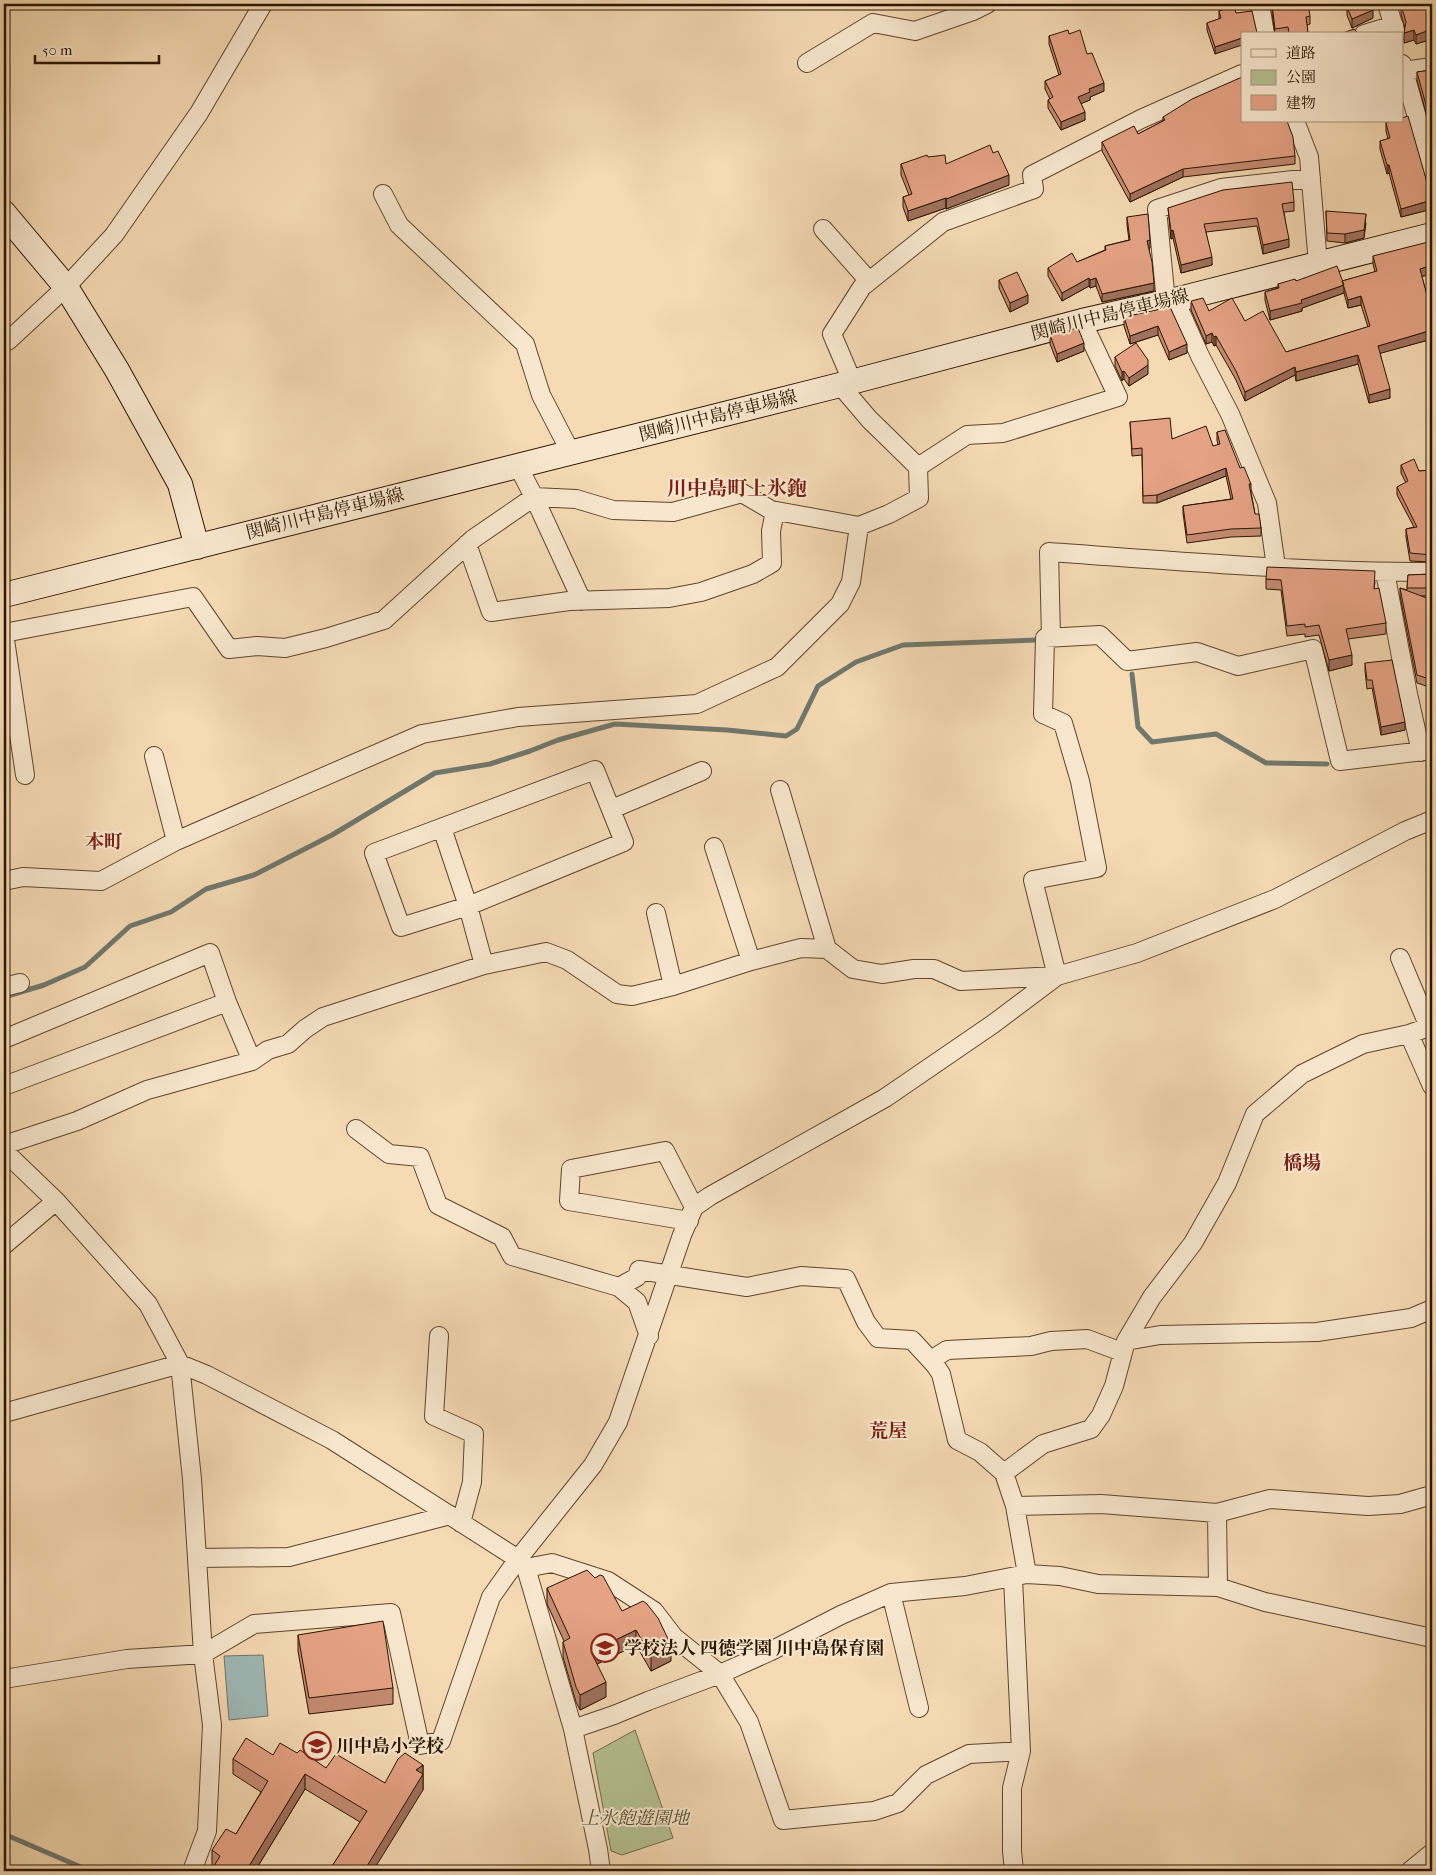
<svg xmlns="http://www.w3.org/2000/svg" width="1436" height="1875" font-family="'IM FELL French Canon','Noto Serif JP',serif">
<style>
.green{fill:#b5c192;stroke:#706b49}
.water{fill:#9fb9b6;stroke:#71776d}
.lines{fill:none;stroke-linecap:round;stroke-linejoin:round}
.stream{stroke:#71776d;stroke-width:5}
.street-casing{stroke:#5e462d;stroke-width:20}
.secondary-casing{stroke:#2b1500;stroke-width:26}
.street{stroke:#f8e7ce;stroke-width:18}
.secondary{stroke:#f8e7ce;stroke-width:24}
.wall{fill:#c58b72;stroke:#2b1500}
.shaded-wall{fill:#a0715d;stroke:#2b1500}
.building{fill:#e5a285;stroke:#2b1500}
.labels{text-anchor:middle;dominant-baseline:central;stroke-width:4;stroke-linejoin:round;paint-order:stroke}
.street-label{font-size:18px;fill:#2b1500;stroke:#f8e7ce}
.poi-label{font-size:18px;font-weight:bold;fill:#2b1500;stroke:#f8e7ce;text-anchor:start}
.park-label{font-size:18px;font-style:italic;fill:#54492c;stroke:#f8e7ce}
.neighbourhood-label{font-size:19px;font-weight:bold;fill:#7a1f14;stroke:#f8e7ce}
.quarter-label{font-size:20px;font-weight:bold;fill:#7a1f14;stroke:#f8e7ce}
</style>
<rect width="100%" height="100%" fill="#f5dab4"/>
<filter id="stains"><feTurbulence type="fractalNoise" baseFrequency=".004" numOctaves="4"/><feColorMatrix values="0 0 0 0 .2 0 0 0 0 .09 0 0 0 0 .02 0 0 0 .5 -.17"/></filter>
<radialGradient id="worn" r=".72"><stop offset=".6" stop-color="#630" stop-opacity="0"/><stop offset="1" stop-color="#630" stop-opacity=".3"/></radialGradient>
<!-- green -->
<path class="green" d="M635,1730L673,1838L622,1855L611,1851L593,1753Z"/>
<!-- water -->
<path class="water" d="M263,1655L268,1716L229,1720L224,1656Z"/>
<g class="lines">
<!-- stream -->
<path class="stream" d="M1132,674L1138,727L1152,742L1216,734L1266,763L1327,764
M4,997L44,985L85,967L130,926L171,912L206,889L254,875L332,835L435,773L490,764L530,751L558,740L615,724L727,730L786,736L797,729L818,686L856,662L903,645L1036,640
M4,1834L90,1871"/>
<defs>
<path id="street" d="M1260,4L1265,34
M1387,4L1396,34
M1364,34L1394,25
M807,63L873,23L915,31L973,11L987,4
M1402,64L1432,171
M1404,71L1432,67
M1295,121L1309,157L1318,264
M383,194L399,225L525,344L541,395L571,453
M823,229L869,281
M1175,300L1200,356L1230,414L1267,503L1276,567
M1166,302L1157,209L1221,188L1311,178
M4,343L9,340L66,287L114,235L199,113L263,4
M852,381L832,334L862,287L943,222L1034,189L1032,175L1141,119L1242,74
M518,466L534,497L582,601
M918,467L967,435L1003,433L1118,397L1082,321
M467,544L491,612L569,601L669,598L701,592L753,574L772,563L771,531L775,511
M1385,572L1408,694L1421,752
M4,633L193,597L229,649L257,646L285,648L326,638L384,620L473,539L534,497L576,499L613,510L673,512L742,493L771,510L859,526
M4,633L25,775
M1051,638L1049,552C1177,561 1304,572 1432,572
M154,756L176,841
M595,770L624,842L468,906L401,927L374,853Z
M780,790L827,949
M612,809L702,771
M442,828L468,906L484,965
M714,847L751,961
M4,881L23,877L101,881L176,841L422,734L518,717L697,704L777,667L840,604L851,582L859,526L889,514L919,498L918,467L869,419L840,385
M656,913L673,986
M1400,958L1429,1027
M4,987L20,983
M1409,1034L1432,1086
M4,1039L210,953L227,1002
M4,1086L227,1002L252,1061
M356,1129L389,1154L420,1157L438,1205L502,1237L512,1256L619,1287L637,1302L649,1336
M4,1145L77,1121L147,1090L252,1061L268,1050L288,1044L305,1029L323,1017L484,965L546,952L567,960L617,994L632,996L673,986L751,961L801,948L827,949L853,969L882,974L914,969H934L961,981L1057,976L1033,880L1097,868L1080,781L1063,723L1043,714L1045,638L1100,635L1127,661L1197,652L1238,666L1313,649L1340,761L1432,750
M4,1151L56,1201L148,1304L180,1364L192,1479L203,1654L212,1725L207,1831L192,1871
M689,1221L569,1201L571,1169L665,1151L694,1207
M4,1245L56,1201
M619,1287L637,1277L639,1270L747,1287L801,1276L846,1279L866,1322L878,1338L912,1340L935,1365L941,1374L957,1440L980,1452L1004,1473
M439,1336L434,1416L474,1434L472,1482L461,1523
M1126,1341L1160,1335L1317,1332L1411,1318L1432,1309
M931,1360L947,1350L1031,1346L1051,1341L1087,1339L1122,1352
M4,1413L180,1364L207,1375L332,1440L518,1559L526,1568L573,1729L598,1849L601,1871
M1015,1506L1101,1504L1217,1513
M197,1558L289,1557L450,1515
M526,1568L552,1563L608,1581L654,1611L674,1637L720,1674L749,1722L783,1820L874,1811L898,1803L926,1775L969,1754L1021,1751
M1027,1574L1015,1506L1004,1473L1043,1444L1091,1429L1101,1415L1114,1386L1126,1341L1152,1297L1193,1243L1227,1183L1255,1114L1302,1074L1363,1044L1409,1034L1432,1026
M1013,1578L1021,1751L1012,1788V1851L1014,1871
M1218,1587L1217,1513L1270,1499L1368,1506L1400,1504L1432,1495
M891,1593L919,1708
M4,1679L127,1659L203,1654L254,1624L391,1613L420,1745L441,1741L491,1597L518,1559L593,1465L618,1422L682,1235L694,1207L710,1196L885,1098L993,1024L1057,976L1137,953L1275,899L1405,831L1432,820
M573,1729L614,1715L648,1701L720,1674L769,1652L841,1615L891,1593L965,1586L1027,1574L1060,1576L1098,1584L1218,1587L1265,1602L1432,1638
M1410,1871L1432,1853"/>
<path id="secondary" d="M4,213L66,287L117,370L180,484L197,547
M4,595L840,385L1082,321L1175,300L1432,235"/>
</defs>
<!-- street casing -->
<use href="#street" class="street-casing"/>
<!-- secondary casing -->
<use href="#secondary" class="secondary-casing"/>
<!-- street -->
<use href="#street" class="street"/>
<!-- secondary -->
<use href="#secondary" class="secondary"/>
</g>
<!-- wall -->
<path class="wall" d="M1401,4H1432V39L1416,44L1414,40L1404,43L1405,28L1401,14Z
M1272,5L1310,16V24L1307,25L1308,34H1275L1272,13Z
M1347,7L1373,18L1352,28L1347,15Z
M1219,11L1236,13L1257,34L1215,54L1207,30V23L1219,19Z
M1069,34L1087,54L1104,91L1090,97V100L1081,103L1085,120L1061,130L1048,108V100L1050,99L1045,89V81L1059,75L1049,44V36Z
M1432,70V135L1417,80V72Z
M1163,117L1295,156V164L1183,177L1130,202L1102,151V142L1138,134L1163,121Z
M1386,123L1432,199V209L1401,217L1389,173L1387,174L1380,149V141L1388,139L1386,131Z
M928,157L946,164L1009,185L946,209V208L908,221L903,207V197L909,195L901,175V164Z
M1294,202V211L1284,212L1289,247L1263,254L1257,226L1206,232L1212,265L1181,273L1173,238L1171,239L1168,208Z
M1326,211L1366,223L1364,238L1345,243L1327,241Z
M1127,217L1150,248H1149L1154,291L1102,302L1096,286L1090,288L1089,286L1062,301L1048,276V268L1077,262L1105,250V246L1129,240L1127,225Z
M1373,256L1422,277L1430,307L1432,306V339L1380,353L1390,398L1369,403L1358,364L1296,381L1295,375L1245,401L1236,380L1216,345L1214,346L1212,342L1206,344L1191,310V301L1209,311L1245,321L1286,352L1368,327L1361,305L1348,308L1344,293L1302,308V311L1270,320L1265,300V292L1278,288V284L1296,281H1342L1375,272L1373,264Z
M999,280L1028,303L1010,312L999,288Z
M1170,307L1187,353L1169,360L1158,335L1130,344L1124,326V317Z
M1050,335L1084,351L1057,362L1050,344Z
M1115,357L1148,374L1129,386L1124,379L1122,381L1115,366Z
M1130,422L1172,439L1213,446L1218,445L1217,440V432L1240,468L1251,484V492L1255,514L1261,528V536L1231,537L1187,543L1183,513V506L1231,499L1226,476L1157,503H1143L1142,455L1132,456Z
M1401,465L1419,471L1432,470V562L1410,561L1406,537V529L1414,527L1397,495V487L1406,483L1401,473Z
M1432,574V596H1421L1432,600V688L1417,683L1400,596V588L1407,590L1408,575Z
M1266,579L1375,582L1374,589L1386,623V634L1348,639L1352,665L1329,671L1319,635L1305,637V634L1287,636L1281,590L1266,589Z
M1365,663L1405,730L1381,735L1372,688L1367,689L1365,671Z
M547,1588L622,1611L671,1661L651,1671L636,1645L597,1664L606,1697L580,1710L576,1702L563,1657V1642L564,1641L547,1604Z
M298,1635L393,1688V1704L309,1714L298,1651Z
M273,1755L385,1783L423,1765V1790L331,1868L360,1822L305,1789L255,1871H211L214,1867L212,1866V1850L236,1834L261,1792L233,1774V1759Z"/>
<!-- shaded-wall -->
<path class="shaded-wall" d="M1373,10V18L1352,28V19Z
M1432,29V39L1416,44V35Z
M1414,30V40L1404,43V33Z
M1242,38V45L1215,54V47Z
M1104,83V91L1090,97V100L1078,105V97L1089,89Z
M1085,112V120L1061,130V122Z
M1387,165H1389V173L1387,174Z
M1183,169V177L1130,202V194Z
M1009,175V185L946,209V199Z
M946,198V208L908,221V211Z
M1432,200V209L1401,217V209Z
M1366,214L1364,238L1345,243V234Z
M1173,230V238L1171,239V231Z
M1289,239V247L1263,254V245Z
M1150,240V248L1147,249V241Z
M1212,257V265L1181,273V265Z
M1432,265V274L1420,277V269Z
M1089,278V286L1062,301V293Z
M1096,278V286L1090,288V280Z
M1154,283V291L1102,302V294Z
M1344,285V293L1302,308V311L1270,320V311Z
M1028,295V303L1010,312V303Z
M1361,296V305L1348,308V300Z
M1158,326V335L1130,344V336Z
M1432,330V339L1378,354V346Z
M1212,333V342L1206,344V336Z
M1216,336V345L1214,346V337Z
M1084,343V351L1057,362V354Z
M1187,344V353L1169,360V352Z
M1358,355V364L1296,381V372Z
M1148,365V374L1129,386V378Z
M1295,367V375L1245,401V392Z
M1124,371V379L1122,381V372Z
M1390,389V398L1369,403V395Z
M1226,468V476L1157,503V495Z
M1352,655V665L1329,671V660Z
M1405,722V730L1381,735V727Z
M636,1630V1645L591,1667V1652Z
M671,1645V1661L651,1671V1656Z
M606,1682V1697L580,1710V1695Z
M423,1765V1790L373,1871H364L416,1770Z
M305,1774V1789L255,1871H246Z"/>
<!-- building -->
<path class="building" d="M1281,4H1308L1310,16L1306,17L1308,32L1295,34H1289L1288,27L1275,29L1272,5Z
M1353,4H1371L1373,10L1352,19L1347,7Z
M1401,4H1432V29L1416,35L1414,30L1404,33L1406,22Z
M1234,6L1236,13L1252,11L1257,33L1254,34H1242V38L1215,47L1207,23L1221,18L1219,11Z
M1354,29L1359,34H1340Z
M1068,30L1069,34L1080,30L1087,54L1092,53L1104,83L1089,89L1090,92L1078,97L1085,112L1061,122L1048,100L1053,97L1045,81L1061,74L1049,36Z
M1432,70V127L1417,72Z
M1242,77V121H1287L1293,137L1295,156L1183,169L1130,194L1102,142L1134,126L1138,134L1165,120L1163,117L1192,99Z
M1408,116L1432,200L1401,209L1389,165H1387L1380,141L1390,138L1386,123L1390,121H1402V118Z
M990,145L993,153L998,151L1009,175L946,199V198L908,211L903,197L912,194L901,164L927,155L928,157L945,155L946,164Z
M1292,182L1294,202L1282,204L1289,239L1263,245L1257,218L1204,224L1212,257L1181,265L1173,230L1171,231L1168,208L1223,190Z
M1326,211L1366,214L1364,230L1345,234L1327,233Z
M1148,214L1150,240L1147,241L1152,262L1154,283L1102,294L1096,278L1090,280L1089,278L1062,293L1048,268L1072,253L1077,262L1106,250L1105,246L1130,240L1127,217Z
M1432,241V265L1420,269L1430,307L1432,306V330L1378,346L1390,389L1369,395L1358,355L1296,372L1295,367L1245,392L1236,371L1216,336L1214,337L1212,333L1206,336L1191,301L1203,298L1209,311L1232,298L1245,321L1263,311L1286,352L1370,326L1361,296L1348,300L1342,281L1377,271L1373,256Z
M1337,266L1344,285L1301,300L1302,303L1270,311L1265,292L1279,288L1278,284L1295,279L1296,281Z
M1017,272L1028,295L1010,303L999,280Z
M1170,307L1187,344L1169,352L1158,326L1130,336L1124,317Z
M1078,328L1084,343L1057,354L1050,335Z
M1136,343L1148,360V365L1129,378L1124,371L1122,372L1115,357Z
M1170,418L1172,439L1206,426L1213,446L1220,444L1217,432L1225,430L1240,468L1244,467L1251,484H1249L1255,514H1259L1261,528L1231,529L1187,535L1183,506L1233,499L1226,468L1157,495L1143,496L1142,448L1132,449L1130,422Z
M1414,459L1419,471L1432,470V555L1410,553L1406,529L1417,527L1397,487L1408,481L1401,465Z
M1267,567L1375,571L1374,589L1379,588L1386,623L1346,629L1352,655L1329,660L1319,625L1305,627V624L1287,626L1281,580L1266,579Z
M1432,574V588H1407L1408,575Z
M1400,588L1432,600V680L1417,675Z
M1392,660L1405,722L1381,727L1372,680H1367L1365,663Z
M587,1570L595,1578L600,1575L603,1576L622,1611L643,1601L647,1604L658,1618L671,1645L651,1656L636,1630L591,1652L606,1682L580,1695L576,1687L563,1642L570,1638L547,1588Z
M383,1621L393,1688L309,1698L298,1635Z
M246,1738L273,1755L280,1743L297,1753L300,1750L326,1768L336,1754L385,1783L398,1759L405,1753L423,1765L416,1770L423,1774L364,1871H323L328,1866L331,1868L367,1811L305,1774L246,1871H211L220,1856L212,1850L226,1829L236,1834L268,1781L233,1759Z"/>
<!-- icons -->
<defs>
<symbol id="school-ring" viewBox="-11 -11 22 22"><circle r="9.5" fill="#f8e7ce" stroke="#8f2418" stroke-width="1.5"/><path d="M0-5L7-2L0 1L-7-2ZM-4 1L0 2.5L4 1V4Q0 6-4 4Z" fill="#8f2418"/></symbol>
</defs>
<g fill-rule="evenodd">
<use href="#school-ring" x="589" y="1632" width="32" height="32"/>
<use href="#school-ring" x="301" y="1730" width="32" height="32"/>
</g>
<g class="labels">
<!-- street labels -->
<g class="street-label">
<text transform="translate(1110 315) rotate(-14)">関崎川中島停車場線</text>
<text transform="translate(718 416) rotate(-14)">関崎川中島停車場線</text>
<text transform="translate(325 514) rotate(-14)">関崎川中島停車場線</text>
</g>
<!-- poi labels -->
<g class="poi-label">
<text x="624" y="1648">学校法人 四徳学園 川中島保育園</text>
<text x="336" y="1746">川中島小学校</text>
</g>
<!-- park labels -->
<g class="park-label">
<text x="635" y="1818">上氷飽遊園地</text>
</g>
<!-- neighbourhood labels -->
<g class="neighbourhood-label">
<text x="104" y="842">本町</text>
<text x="1302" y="1163">橋場</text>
<text x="888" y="1431">荒屋</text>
</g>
<!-- quarter labels -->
<g class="quarter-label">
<text x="737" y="488">川中島町上氷鉋</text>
</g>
</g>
<!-- margin -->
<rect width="1436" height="1875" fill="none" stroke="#f5dab4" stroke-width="20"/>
<rect x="5" y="5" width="1426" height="1865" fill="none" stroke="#2b1500" stroke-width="2.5"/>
<rect x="10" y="10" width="1416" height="1855" fill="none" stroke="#2b1500"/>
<!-- legend -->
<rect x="1241" y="32" width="162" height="90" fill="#f8e7ce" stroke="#a6937c"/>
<rect x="1251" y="49" width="25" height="8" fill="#f8e7ce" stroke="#a6937c"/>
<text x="1286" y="58" font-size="15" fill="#2b1500">道路</text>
<rect x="1251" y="70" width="25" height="15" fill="#b5c192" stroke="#a6937c"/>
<text x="1286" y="82" font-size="15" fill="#2b1500">公園</text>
<rect x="1251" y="95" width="25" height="15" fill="#e5a285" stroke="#a6937c"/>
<text x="1286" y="108" font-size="15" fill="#2b1500">建物</text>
<!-- scale -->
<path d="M35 55v8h124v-8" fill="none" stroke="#2b1500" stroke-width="2.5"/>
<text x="42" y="55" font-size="15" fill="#2b1500" stroke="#f8e7ce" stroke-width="4" paint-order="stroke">50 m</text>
<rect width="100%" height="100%" filter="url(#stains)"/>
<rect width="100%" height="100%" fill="url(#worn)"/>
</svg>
